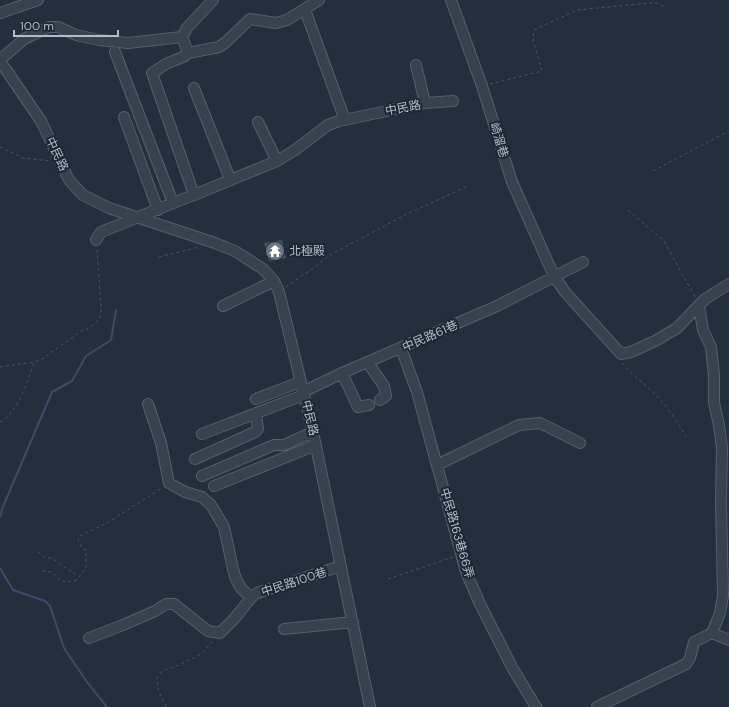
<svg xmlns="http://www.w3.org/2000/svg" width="729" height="707" font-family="'DM Sans','Noto Sans TC',sans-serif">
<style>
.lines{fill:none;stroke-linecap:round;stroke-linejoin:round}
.stream{stroke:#394c67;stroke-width:2}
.building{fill:#455162}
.minor-casing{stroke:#565f6c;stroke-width:12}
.path{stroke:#44595c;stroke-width:1;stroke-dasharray:3 3;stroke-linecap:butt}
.minor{stroke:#38414e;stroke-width:10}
.labels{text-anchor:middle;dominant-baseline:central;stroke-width:4;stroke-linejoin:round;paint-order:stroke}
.street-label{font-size:12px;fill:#b4bcc9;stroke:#1d2633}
.poi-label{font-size:12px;fill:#b4bcc9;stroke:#1d2633;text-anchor:start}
</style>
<rect width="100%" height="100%" fill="#242f3e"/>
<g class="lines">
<!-- stream -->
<path class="stream" d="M0,517L2,509L52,392L72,381L86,356L111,340L116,310
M0,568L13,590L45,601L50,606L64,648L87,682L107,707"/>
</g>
<!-- building -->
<path class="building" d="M282,240L286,258L269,261L264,243Z"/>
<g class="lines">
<defs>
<path id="minor" d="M451,0L482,86L512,182L554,276L565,292L621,354L631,352L655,341L677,328L705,299L729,284
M305,10L345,120
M0,13L38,0
M182,37L188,53L185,56L166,64L152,73L194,195
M182,37L187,28L213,0
M115,52L173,203
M188,53L219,47L226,42L250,19L276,23L287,20L319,0
M0,60L24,39L49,27H58L76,35L99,40L128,43L182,37
M0,61L41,121L69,180L83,195L109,208L215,243L235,251L263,269L274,281L279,292L313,432L370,707
M416,65L425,103
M194,88L230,179
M124,117L158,210
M258,122L277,161
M96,240L101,232L173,203L194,195L277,161L295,150L328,125L339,121L425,103L453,101
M223,306L274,281
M699,306L703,330L711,347L714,375V403L719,425L722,448L721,502L723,596L720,613L712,633
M401,348L417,392L466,572L480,604L513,669L536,707
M368,363L384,386L386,396L380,400
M342,373L358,407L369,405
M256,399L300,382
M148,404L161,443L169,483L185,492L202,497L211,505L224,527L233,569L236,579L241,588L251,598
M202,434L301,396L303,392L342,373L497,306L583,262
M195,459L255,432L258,429L256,413
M437,465L519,425L540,423L580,443
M202,476L274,445H284L313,432
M214,486L316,445
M284,629L353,622
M89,638L123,625L155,611L166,604H174L208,631L220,633L234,619L251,598L257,593L341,566
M597,707L686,664L690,658L694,642L712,633L729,640"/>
</defs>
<!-- minor casing -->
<use href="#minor" class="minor-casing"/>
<!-- path -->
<path class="path" d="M490,84L542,71L533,40L534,30L577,10L649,3H657L665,7
M0,147L23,158L50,161
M653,171L729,131
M628,210L664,241L695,297
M159,257L199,247
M286,287L315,267L328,256L403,216L466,187
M622,363C632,375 645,384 656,395C668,407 677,422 686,436
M0,367L34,362L42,359L80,332L89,328L100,319L101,307L97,249
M0,422C17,415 29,378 34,362
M38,552L46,558H51L78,576
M42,571L52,572C61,582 62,583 75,581L86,569V550L82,548L78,541L80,536L107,523L162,488
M388,579L453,557
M166,707L158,689L157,678L162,671L179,665L201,654L213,641"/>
<!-- minor -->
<use href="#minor" class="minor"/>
</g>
<!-- icons -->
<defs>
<symbol id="temple-disc" viewBox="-11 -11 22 22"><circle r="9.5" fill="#6b7280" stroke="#1d2633"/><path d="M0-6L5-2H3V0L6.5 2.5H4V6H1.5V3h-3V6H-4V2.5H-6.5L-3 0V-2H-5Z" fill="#fff"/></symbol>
</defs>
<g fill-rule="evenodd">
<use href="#temple-disc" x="264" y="240" width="22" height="22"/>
</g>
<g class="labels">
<!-- street labels -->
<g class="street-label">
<text transform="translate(403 108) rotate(-11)">中民路</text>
<text transform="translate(499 140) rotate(73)">崎溜巷</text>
<text transform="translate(57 154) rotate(65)">中民路</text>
<text transform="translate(430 336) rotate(-24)">中民路61巷</text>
<text transform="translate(310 418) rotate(77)">中民路</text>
<text transform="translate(457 533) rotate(74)">中民路163巷66弄</text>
<text transform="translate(294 582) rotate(-18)">中民路100巷</text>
</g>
<!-- poi labels -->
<g class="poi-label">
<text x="289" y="251">北極殿</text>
</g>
</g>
<!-- scale -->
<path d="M14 30v6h104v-6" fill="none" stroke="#b4bcc9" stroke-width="2"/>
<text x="20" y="30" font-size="12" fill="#b4bcc9" stroke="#1d2633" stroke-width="3" paint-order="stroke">100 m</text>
</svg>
